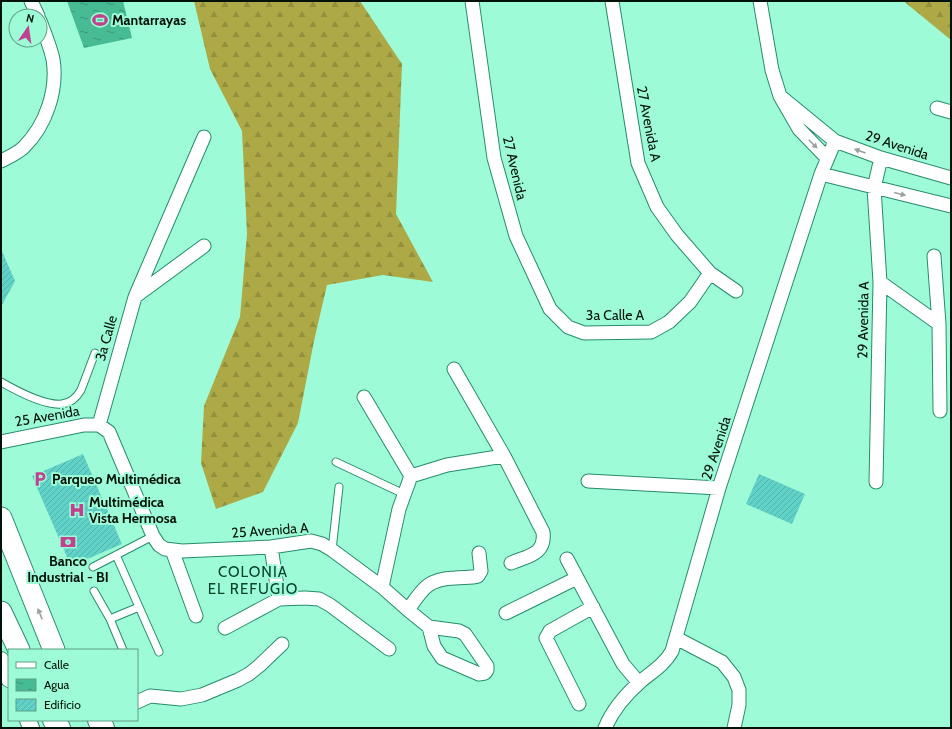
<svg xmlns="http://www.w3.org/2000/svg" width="952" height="729" font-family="Cabin,sans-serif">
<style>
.forest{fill:url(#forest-firs)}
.water{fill:url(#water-ripples)}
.building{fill:url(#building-hatch)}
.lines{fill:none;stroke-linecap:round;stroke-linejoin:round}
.service-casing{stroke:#268c6b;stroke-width:9}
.minor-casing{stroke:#268c6b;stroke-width:15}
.tertiary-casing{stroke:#268c6b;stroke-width:18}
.primary-casing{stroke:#268c6b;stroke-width:23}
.trunk-casing{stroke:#268c6b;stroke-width:24}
.service{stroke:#fff;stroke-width:7}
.minor{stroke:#fff;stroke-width:13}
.tertiary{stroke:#fff;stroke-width:16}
.primary{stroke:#fff;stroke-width:21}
.trunk{stroke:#fff;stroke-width:22}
.oneway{fill:#99a09d}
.labels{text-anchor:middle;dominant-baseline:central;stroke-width:4;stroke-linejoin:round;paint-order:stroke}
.poi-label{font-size:14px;font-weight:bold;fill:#01120b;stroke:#9dfcd7;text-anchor:start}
.street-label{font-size:14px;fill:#01120b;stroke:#9dfcd7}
.neighbourhood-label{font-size:15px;letter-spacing:1px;fill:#08402f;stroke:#9dfcd7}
</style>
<defs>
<pattern id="forest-firs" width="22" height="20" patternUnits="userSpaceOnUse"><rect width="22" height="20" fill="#aca946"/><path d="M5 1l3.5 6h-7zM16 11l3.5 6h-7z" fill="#92903c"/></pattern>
<pattern id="water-ripples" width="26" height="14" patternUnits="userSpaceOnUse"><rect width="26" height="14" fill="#47bc94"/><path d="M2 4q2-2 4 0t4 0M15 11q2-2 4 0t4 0" fill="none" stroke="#399777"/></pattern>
<pattern id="building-hatch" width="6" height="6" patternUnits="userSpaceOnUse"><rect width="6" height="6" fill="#61d2c8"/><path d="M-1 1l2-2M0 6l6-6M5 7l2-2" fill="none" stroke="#52b3aa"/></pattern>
</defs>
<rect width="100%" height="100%" fill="#9dfcd7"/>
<!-- forest -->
<path class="forest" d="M194,1H360L402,64L396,214L433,282L383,275L327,285L314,341L298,423L263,492L216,509L201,463L204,406L240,317L247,234L242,131L210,69Z
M904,1H951V40L907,4Z"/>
<!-- water -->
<path class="water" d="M67,1H123L132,38L84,48Z"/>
<!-- building -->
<path class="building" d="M1,249L15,281L1,307Z
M83,454L122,544L71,566L32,476Z
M759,474L805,494L792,524L746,504Z"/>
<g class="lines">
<defs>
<path id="service" d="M1,382C15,390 45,406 62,404C70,403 77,397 81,390L95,353
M336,462L404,494
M332,550L339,487
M116,555L159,652
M93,567L153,536
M94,591L110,619L139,607
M110,619L123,650"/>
<path id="minor" d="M31,1L38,16
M472,1L494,158L516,236L550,309L568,327L584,333L651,332L669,322L690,302L710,273
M612,1L638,163L657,207L677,235L710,273L736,291
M760,1L772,70L780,96L799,129L827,158
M780,96L835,141L881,158L951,178
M937,108L951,112
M1,161C9,157 18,153 24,147C46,125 58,90 53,59C50,46 45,34 40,21
M821,174L951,206
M934,256L939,324L940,411
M880,282L939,324
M136,296L204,246
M454,369L504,456L543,532C546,555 527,556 511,563
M364,397L411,476L399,509L382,587
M99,425L109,432L153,536L159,545L165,549L182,551L271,547L311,541L322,544L332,550L382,587L408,610L429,627L459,631L465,634L487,666V670L485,673L479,674L442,658L434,646L429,627
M99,425L135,297L204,137
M1,442L84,425H99
M411,476L447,465L504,456
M588,481L719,488
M876,482L880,282L874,188L881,158
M271,547L279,599
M172,550L196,616
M567,559L623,664L639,683
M408,610C423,588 428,579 455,578C463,577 471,578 478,576L481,571L479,553
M506,613L577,578
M225,628L279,599L305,598L319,599L330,605L389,649
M676,638L722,662L734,677L739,690V705L734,728
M137,702L150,696L181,699L202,695L238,680L249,674L259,666L282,644
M579,704L546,638L550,631L593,607
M605,728C613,709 625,695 641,681C652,672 665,664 672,651L719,488L821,174L835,141"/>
<path id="tertiary" d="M1,660L9,679
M28,720L31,728"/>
<path id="primary" d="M1,518L54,650
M1,612L19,650"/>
<path id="trunk" d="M54,720L59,728
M99,720L103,728"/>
</defs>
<!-- service casing -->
<use href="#service" class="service-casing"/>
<!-- minor casing -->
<use href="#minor" class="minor-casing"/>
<!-- tertiary casing -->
<use href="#tertiary" class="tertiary-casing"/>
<!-- primary casing -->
<use href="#primary" class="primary-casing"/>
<!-- trunk casing -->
<use href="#trunk" class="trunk-casing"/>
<!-- service -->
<use href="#service" class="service"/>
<!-- minor -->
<use href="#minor" class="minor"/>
<!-- tertiary -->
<use href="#tertiary" class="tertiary"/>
<!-- primary -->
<use href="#primary" class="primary"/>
<!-- trunk -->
<use href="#trunk" class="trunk"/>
</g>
<!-- one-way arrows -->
<defs><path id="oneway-solid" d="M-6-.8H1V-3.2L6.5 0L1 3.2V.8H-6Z"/></defs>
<g class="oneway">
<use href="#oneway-solid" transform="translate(813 144) rotate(45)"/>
<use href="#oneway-solid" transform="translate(860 151) rotate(-160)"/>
<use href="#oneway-solid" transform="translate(900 194) rotate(14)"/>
<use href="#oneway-solid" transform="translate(40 614) rotate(-112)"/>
</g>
<!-- icons -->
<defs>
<symbol id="stadium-bare" viewBox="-9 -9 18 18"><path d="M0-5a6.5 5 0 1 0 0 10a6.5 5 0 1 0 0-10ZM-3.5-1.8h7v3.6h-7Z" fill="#c0418d" stroke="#9dfcd7" stroke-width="2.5" paint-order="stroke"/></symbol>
<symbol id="parking-bare" viewBox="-9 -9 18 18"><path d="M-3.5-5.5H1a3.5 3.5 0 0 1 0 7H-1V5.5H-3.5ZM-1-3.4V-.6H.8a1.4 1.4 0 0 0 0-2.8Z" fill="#c0418d" stroke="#9dfcd7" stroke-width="2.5" paint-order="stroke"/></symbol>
<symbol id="hospital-bare" viewBox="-9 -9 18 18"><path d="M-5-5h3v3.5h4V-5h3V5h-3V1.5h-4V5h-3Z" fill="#c0418d" stroke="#9dfcd7" stroke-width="2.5" paint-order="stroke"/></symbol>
<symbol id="bank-bare" viewBox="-9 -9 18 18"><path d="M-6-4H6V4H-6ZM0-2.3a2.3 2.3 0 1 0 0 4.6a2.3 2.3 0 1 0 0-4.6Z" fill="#c0418d" stroke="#9dfcd7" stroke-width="2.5" paint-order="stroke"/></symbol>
</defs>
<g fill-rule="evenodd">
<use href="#stadium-bare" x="89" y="9" width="22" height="22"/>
<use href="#parking-bare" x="29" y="468" width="22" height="22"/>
<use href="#hospital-bare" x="66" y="499" width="22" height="22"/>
<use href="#bank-bare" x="57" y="531" width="22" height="22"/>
</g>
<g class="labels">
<!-- poi labels -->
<g class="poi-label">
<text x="112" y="20">Mantarrayas</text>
<text x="52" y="479">Parqueo Multimédica</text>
<text x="89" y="502">Multimédica<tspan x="89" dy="16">Vista Hermosa</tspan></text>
<text x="68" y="561" text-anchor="middle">Banco<tspan x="68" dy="16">Industrial - BI</tspan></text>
</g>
<!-- street labels -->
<g class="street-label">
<text transform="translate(649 124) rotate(79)">27 Avenida A</text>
<text transform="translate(897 145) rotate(18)">29 Avenida</text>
<text transform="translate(515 168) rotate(77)">27 Avenida</text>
<text x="615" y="315">3a Calle A</text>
<text transform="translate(863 320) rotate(-89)">29 Avenida A</text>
<text transform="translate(106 338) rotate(-74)">3a Calle</text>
<text transform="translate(47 416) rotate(-10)">25 Avenida</text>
<text transform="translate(716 448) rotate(-72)">29 Avenida</text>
<text transform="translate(270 530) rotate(-4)">25 Avenida A</text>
</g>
<!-- neighbourhood labels -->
<g class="neighbourhood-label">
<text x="253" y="572">COLONIA<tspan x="253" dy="17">EL REFUGIO</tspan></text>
</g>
</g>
<!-- border -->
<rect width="952" height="729" fill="none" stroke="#01120b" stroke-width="4"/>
<!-- legend -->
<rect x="8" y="649" width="130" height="72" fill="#9dfcd7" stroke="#5f9e85"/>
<rect x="16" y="662" width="20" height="6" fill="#ffffff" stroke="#5f9e85"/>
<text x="44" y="669" font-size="12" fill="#01120b">Calle</text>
<rect x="16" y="679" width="20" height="12" fill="url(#water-ripples)" stroke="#5f9e85"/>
<text x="44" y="689" font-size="12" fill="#01120b">Agua</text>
<rect x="16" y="699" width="20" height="12" fill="url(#building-hatch)" stroke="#5f9e85"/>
<text x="44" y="709" font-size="12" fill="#01120b">Edificio</text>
<!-- north arrow -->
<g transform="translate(28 28) rotate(13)"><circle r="19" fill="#9dfcd7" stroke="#5f9e85"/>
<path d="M0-3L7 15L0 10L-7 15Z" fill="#c0418d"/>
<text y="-6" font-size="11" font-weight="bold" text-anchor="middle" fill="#01120b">N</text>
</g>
</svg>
